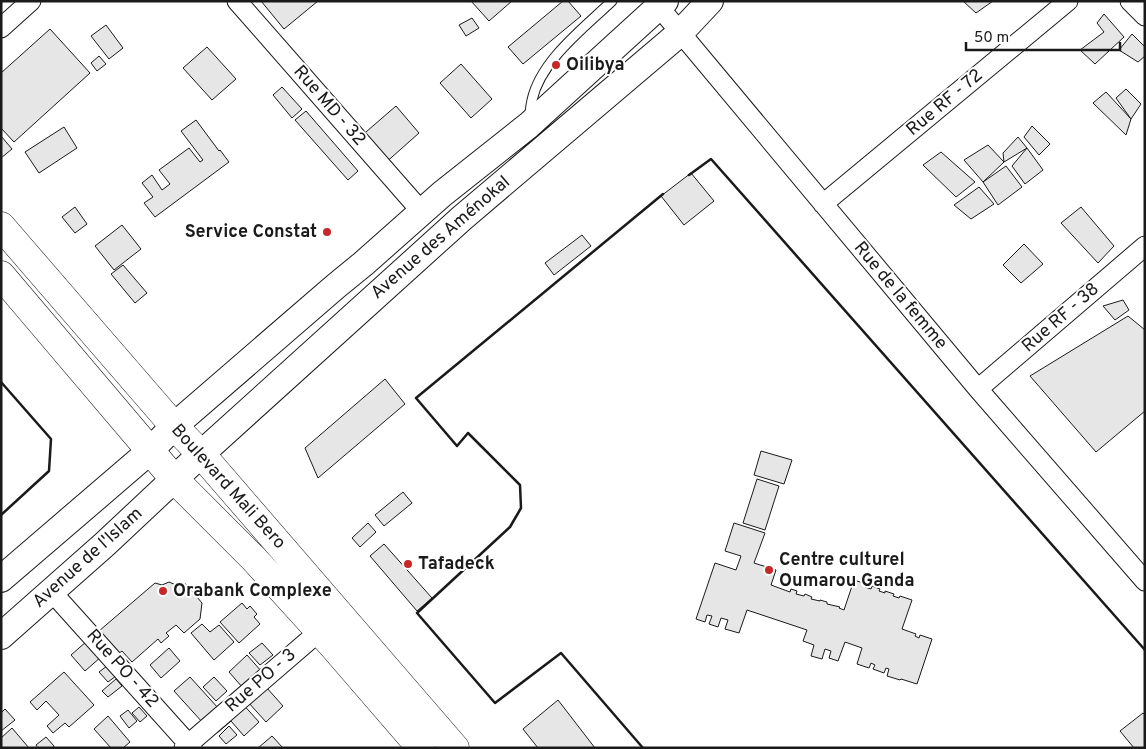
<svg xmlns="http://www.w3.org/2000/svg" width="1146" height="749" font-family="Overpass,sans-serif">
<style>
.building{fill:#e6e6e6;stroke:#1a1a1a}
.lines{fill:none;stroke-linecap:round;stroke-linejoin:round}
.lane-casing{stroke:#1a1a1a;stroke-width:11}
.street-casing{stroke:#1a1a1a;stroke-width:21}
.secondary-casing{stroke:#1a1a1a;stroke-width:28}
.primary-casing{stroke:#1a1a1a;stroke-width:29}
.lane{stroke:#fff;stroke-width:9}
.street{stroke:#fff;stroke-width:19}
.secondary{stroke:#fff;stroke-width:26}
.primary{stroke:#fff;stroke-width:28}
.wall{stroke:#1a1a1a;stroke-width:2.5}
.poi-dot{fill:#c62828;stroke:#fff;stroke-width:2}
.labels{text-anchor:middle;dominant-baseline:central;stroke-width:4;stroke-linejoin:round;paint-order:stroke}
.poi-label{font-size:18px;font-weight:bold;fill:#1a1a1a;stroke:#fff;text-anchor:start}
.street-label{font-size:18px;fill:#1a1a1a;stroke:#fff}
</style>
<rect width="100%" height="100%" fill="#fff"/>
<!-- building -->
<path class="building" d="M261,1H318L284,29Z
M471,1H512L489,21Z
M563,1H568L581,16L523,64L508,47Z
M963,1H993L976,13Z
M1104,14L1124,37L1095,64L1080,50L1104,32L1097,23Z
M472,18L479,28L466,36L459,25Z
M106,25L123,48L109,59L91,36Z
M50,29L90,73L14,142L1,128V73Z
M1132,34L1145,47V56L1138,62L1119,50Z
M207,47L236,79L212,100L183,68Z
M99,56L106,64L97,71L91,63Z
M461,64L492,99L471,118L440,83Z
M282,87L302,109L292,118L273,95Z
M1126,89L1141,104L1131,119L1116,98Z
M1106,92L1131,119L1126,135L1093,103Z
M396,106L419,133L383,165L359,138Z
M306,111L358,171L348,180L295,120Z
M196,120L219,151L220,150L229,162L155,217L144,203L153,197L142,183L152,175L162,190L170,184L159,170L189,148L200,162L203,160L181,131Z
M1032,126L1050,144L1039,155L1024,137Z
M64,127L77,148L39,173L25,152Z
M1,136L12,149L1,158Z
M1018,137L1027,148L1004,162L1003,153Z
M988,145L1004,162L983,182L964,160Z
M1027,148L1043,170L1025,184L1012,166Z
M941,152L975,182L956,197L923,165Z
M1006,166L1022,187L998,205L983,182Z
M691,173L714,201L684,225L661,196Z
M979,187L994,204L971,219L954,205Z
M75,207L87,224L75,233L62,217Z
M1081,207L1114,246L1098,263L1061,223Z
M122,225L141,249L114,270L95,246Z
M582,235L591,246L554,275L545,263Z
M1024,244L1043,264L1021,283L1003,265Z
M123,265L147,293L135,303L111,274Z
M1123,300L1129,310L1115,320L1103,306Z
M1128,316L1145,330V411L1096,452L1030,376Z
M385,379L405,404L318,478L305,448Z
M761,451L792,460L784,484L754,475Z
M757,479L779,486L765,530L743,523Z
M403,492L412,503L384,526L375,515Z
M368,523L376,532L360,547L352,538Z
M734,523L765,533L754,563L776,570L771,585L790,592L791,589L797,591L796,594L804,596L805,594L812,597L811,599L820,601V600L827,602V604L840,607L839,608L844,610L854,580L866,584L865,587L871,589L872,586L880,589L879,591L885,593V591L894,594L893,596L899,598L900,596L912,600L902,629L916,634L915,636L919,638L920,635L932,639L917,684L901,679L900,680L887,676L889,669L886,668L884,673L873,669L875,665L871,663L869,668L857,664L862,648L845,642L838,661L829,658L831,651L825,649L822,659L811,656L814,645L803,641L807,630L747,610L739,633L725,629L728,620L721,618L718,627L709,624L712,616L707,615L705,622L696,619L715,563L736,570L741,556L725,551Z
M384,544L432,598L417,611L370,556Z
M169,582L176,585L186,584L202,603L200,619L184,633L176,625L166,633L169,636L161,643L158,639L132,662L122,651L118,654L99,631L155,583L162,585Z
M242,603L247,609L250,606L257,614L254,617L260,624L239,643L220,622Z
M202,624L210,632L219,625L234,642L214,660L191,633Z
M87,641L102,656L85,671L71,655Z
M262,643L273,655L260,665L249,653Z
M169,648L180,661L161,678L150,665Z
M247,655L262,672L243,688L229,672Z
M107,666L116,676L108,682L99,672Z
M64,672L94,705L69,727L65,723L53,733L47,726L59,715L46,701L37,710L30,702Z
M190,677L219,709L203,723L174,691Z
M214,677L227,691L216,701L203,687Z
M116,679L122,686L108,697L102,691Z
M266,687L283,706L266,722L248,702Z
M558,700L595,748H538L523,729Z
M240,701L259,722L244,736L231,721L217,733L211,727Z
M139,707L147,716L140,722L132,713Z
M5,709L15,720L1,731V713Z
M128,710L137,721L129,728L120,716Z
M1143,713L1145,715V748H1134L1120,731Z
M108,716L130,742L123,748H111L94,729Z
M229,726L237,735L226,744L219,736Z
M12,728L29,748H1V738Z
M272,736L283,748H258Z
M46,737L54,746L53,748H38L36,745Z"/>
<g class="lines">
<defs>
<path id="lane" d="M530,115C530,110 531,105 532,100C541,60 584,28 612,1"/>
<path id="street" d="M237,1L421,211
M654,1L978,389L1145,581
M1130,1L1145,16
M1,28L31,1
M823,204L1068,1
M978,389L1145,246
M51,591L192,748
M184,748L329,623"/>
<path id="secondary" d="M1,579L150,451L174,426L336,286L363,264L442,194L529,125L665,1
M1,636L105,544L201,454L462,218L680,33L710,1"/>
<path id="primary" d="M1,226L174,426L201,454L455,748
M1,275L175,480L253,558L333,646L421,748"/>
</defs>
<!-- lane casing -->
<use href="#lane" class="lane-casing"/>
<!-- street casing -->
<use href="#street" class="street-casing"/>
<!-- secondary casing -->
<use href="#secondary" class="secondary-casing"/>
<!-- primary casing -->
<use href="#primary" class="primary-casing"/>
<!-- lane -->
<use href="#lane" class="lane"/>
<!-- street -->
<use href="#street" class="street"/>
<!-- secondary -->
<use href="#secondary" class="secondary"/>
<!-- primary -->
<use href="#primary" class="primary"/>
<!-- wall -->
<path class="wall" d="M689,175L711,159L1145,650
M1,382L51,439L49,471L1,515
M643,748L561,653L495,703L417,613L510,527L521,508L520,485L468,433L457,446L416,398L663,194"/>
</g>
<!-- markers -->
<g class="poi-dot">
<circle cx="556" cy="65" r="5"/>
<circle cx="327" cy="232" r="5"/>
<circle cx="408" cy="564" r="5"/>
<circle cx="769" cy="570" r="5"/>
<circle cx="163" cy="591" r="5"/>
</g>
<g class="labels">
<!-- poi labels -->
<g class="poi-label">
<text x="566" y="65">Oilibya</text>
<text x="317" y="232" text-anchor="end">Service Constat</text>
<text x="779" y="560">Centre culturel<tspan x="779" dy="21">Oumarou Ganda</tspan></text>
<text x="418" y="564">Tafadeck</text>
<text x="173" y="591">Orabank Complexe</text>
</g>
<!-- street labels -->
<g class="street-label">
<text transform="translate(945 103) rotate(-40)">Rue RF - 72</text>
<text transform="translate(329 106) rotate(49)">Rue MD - 32</text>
<text transform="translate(441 238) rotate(-41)">Avenue des Aménokal</text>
<text transform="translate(900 296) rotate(50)">Rue de la femme</text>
<text transform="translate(1061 318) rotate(-41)">Rue RF - 38</text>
<text transform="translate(228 487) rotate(48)">Boulevard Mali Bero</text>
<text transform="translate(88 558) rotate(-42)">Avenue de l'Islam</text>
<text transform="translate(122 669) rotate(48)">Rue PO - 42</text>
<text transform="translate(261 681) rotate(-41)">Rue PO - 3</text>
</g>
</g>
<!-- border -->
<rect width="1146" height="749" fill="none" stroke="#1a1a1a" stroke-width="5"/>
<!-- scale -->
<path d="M966 42v8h154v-8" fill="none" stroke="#1a1a1a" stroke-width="2.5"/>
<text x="974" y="42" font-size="15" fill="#1a1a1a" stroke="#ffffff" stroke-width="4" paint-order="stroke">50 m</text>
</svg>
